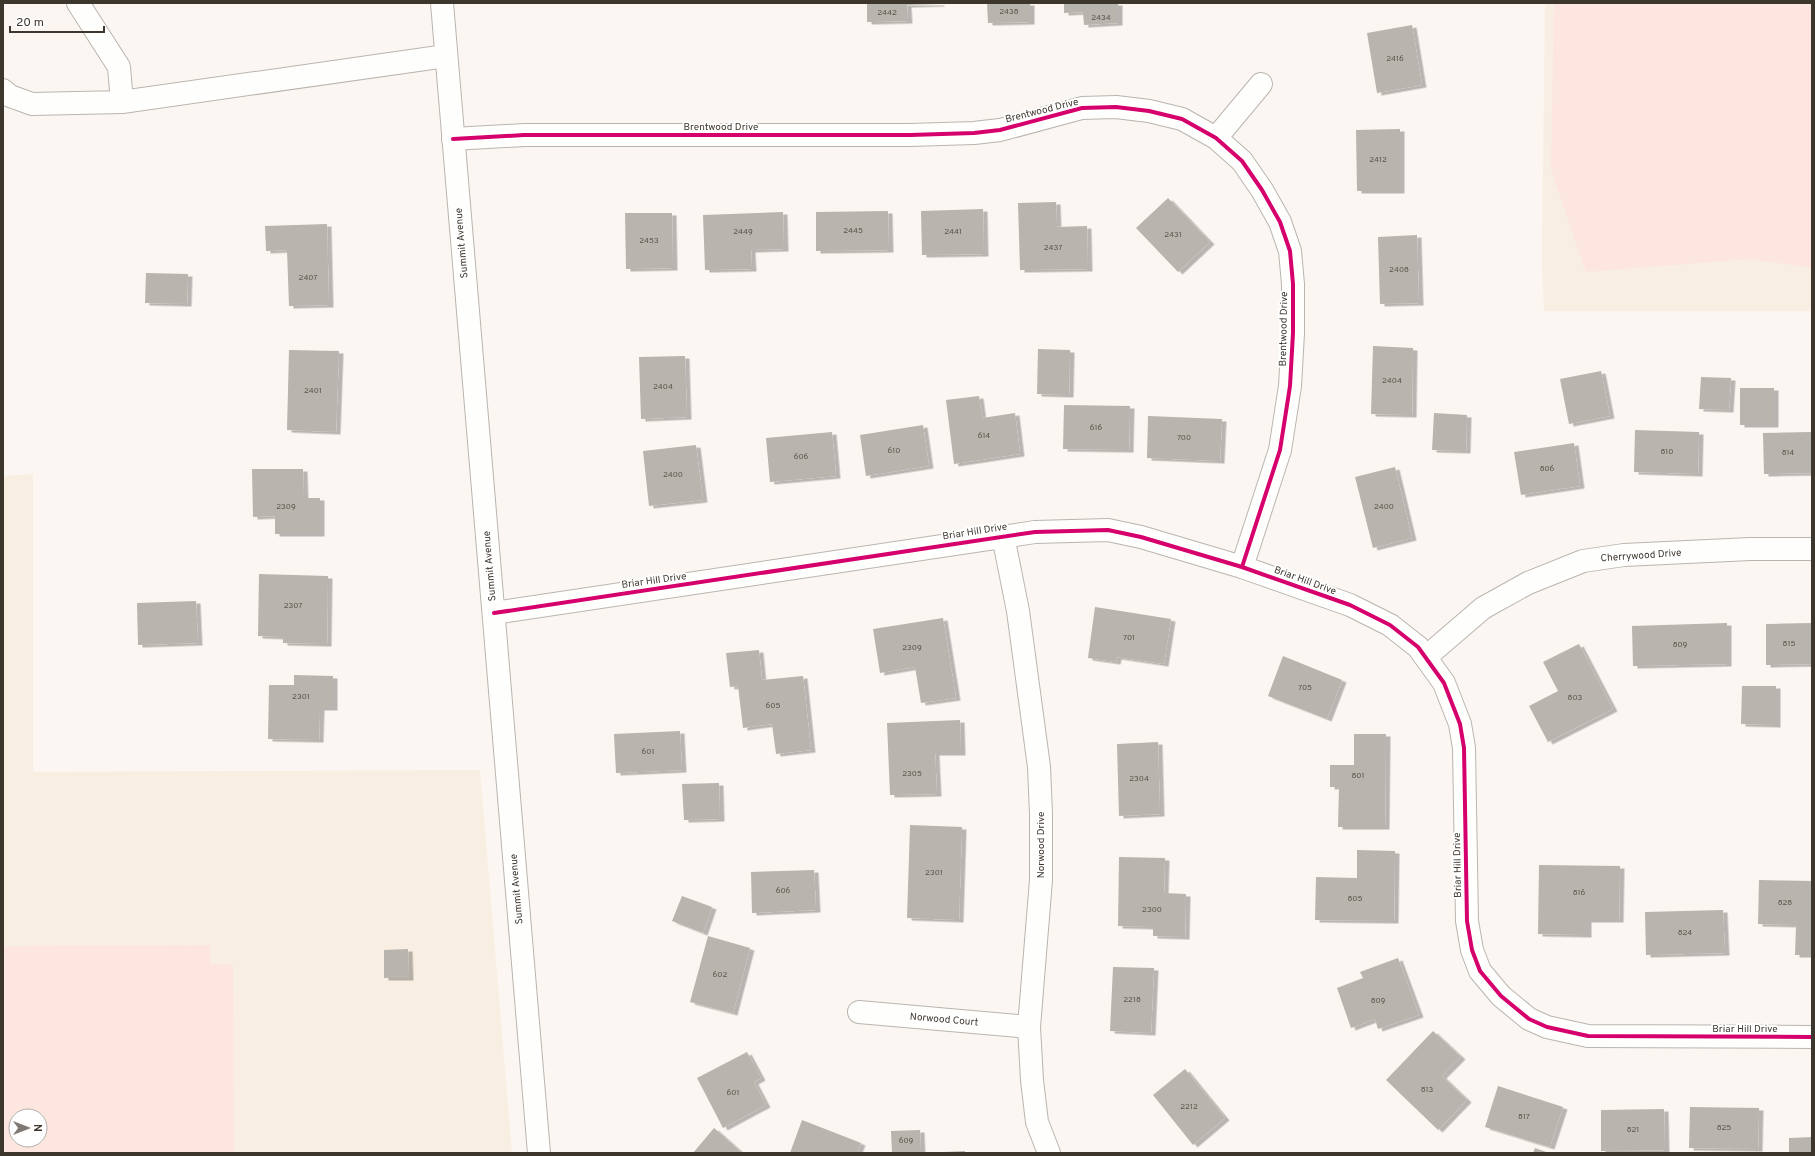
<svg xmlns="http://www.w3.org/2000/svg" width="1815" height="1156" font-family="Overpass,sans-serif">
<style>
.built{fill:#f8eee1;fill-rule:evenodd}
.green{fill:#fde6e0;fill-rule:evenodd}
.building{fill:#b7b5ad;filter:url(#shadow)}
.lines{fill:none;stroke-linecap:round;stroke-linejoin:round}
.minor-casing{stroke:#bab5ae;stroke-width:24}
.major-casing{stroke:#bab5ae;stroke-width:24}
.minor{stroke:#fefefd;stroke-width:22}
.major{stroke:#fefefd;stroke-width:22}
.cycleway-casing{stroke:#fff;stroke-width:6}
.cycleway{stroke:#d6006c;stroke-width:4}
.labels{text-anchor:middle;dominant-baseline:central;stroke-width:4;stroke-linejoin:round;paint-order:stroke}
.number-label{font-size:8px;fill:#5c564c}
.street-label{font-size:10px;fill:#3d362c;stroke:#fff}
</style>
<defs>
<filter id="shadow"><feDropShadow dx="4.5" dy="2.5" stdDeviation="0" flood-color="#0004"/></filter>
</defs>
<rect width="100%" height="100%" fill="#fbf6f1"/>
<!-- built -->
<path class="built" d="M1545,3H1812V311H1544L1542,260Z
M33,474V772L480,770L512,1153H3V476ZM16,1116H40V1140H16Z"/>
<!-- green -->
<path class="green" d="M1554,3H1812V268L1750,259L1586,272L1551,170Z
M210,945V964H233L234,1153H3V946ZM16,1116H40V1140H16Z"/>
<!-- building -->
<path class="building" d="M867,3H940V4L907,5L908,21L867,22Z
M987,3H1030V22L988,23Z
M1064,3H1118V23L1084,25L1083,12L1064,13Z
M1412,25L1422,85L1377,93L1367,33Z
M1400,129V191H1357L1356,130Z
M1168,198L1210,242L1178,272L1136,228Z
M1056,202L1057,227L1087,226L1088,269L1020,270L1018,203Z
M983,209L984,254L922,255L921,211Z
M888,211L889,250L816,251V212Z
M783,212L784,249L751,250L752,269L705,270L703,215Z
M625,213H672L673,268L626,269Z
M327,224L329,305L289,306L287,250L266,251L265,226Z
M1417,235L1419,303L1380,304L1378,237Z
M146,273L188,274L187,304L145,303Z
M1373,346L1413,348L1412,415L1371,414Z
M1038,349L1070,350L1069,395L1037,394Z
M289,350L339,351L336,432L287,430Z
M685,356L687,417L641,419L639,357Z
M1601,371L1610,416L1569,424L1560,379Z
M1701,377L1731,378L1729,410L1699,409Z
M1740,388H1774V425H1740Z
M979,396L982,418L1015,413L1020,454L954,464L946,400Z
M1064,405L1130,406L1129,450L1063,449Z
M1434,413L1467,415L1466,451L1432,450Z
M1148,416L1222,419L1220,461L1147,458Z
M923,425L929,466L866,476L860,435Z
M1635,430L1699,432L1698,474L1634,472Z
M832,432L836,476L770,482L766,438Z
M1812,432V473L1764,474L1763,433Z
M1574,443L1580,486L1521,495L1514,452Z
M696,445L703,500L649,506L643,451Z
M1395,467L1412,538L1373,548L1355,477Z
M252,469H303L304,498H320V534H275V516L253,517Z
M259,574L328,576L327,644L283,643V637L258,636Z
M196,601L198,643L138,645L137,603Z
M1095,607L1171,619L1164,664L1117,657L1116,662L1088,658Z
M943,618L956,698L921,703L915,667L880,673L873,629Z
M1727,623V664L1633,666L1632,626Z
M1812,623V664L1766,665V624Z
M1579,644L1613,709L1548,742L1529,706L1558,691L1543,662Z
M759,650L762,680L803,676L811,750L776,754L772,724L743,728L738,686L730,687L726,653Z
M1283,656L1342,680L1327,719L1268,696Z
M294,675L333,676V708H320L319,740L268,739L269,685H294Z
M1742,686H1776V725L1741,724Z
M960,720L961,753H935L937,794L890,795L887,723Z
M680,731L682,770L616,773L614,734Z
M1354,734H1386L1385,827H1338L1339,787H1330V765H1354Z
M1158,742L1160,814L1119,816L1117,744Z
M719,783L720,819L684,820L682,784Z
M910,825L962,827L959,920L907,918Z
M1357,850L1395,851L1394,921L1315,920L1316,877L1357,878Z
M1119,857L1165,858L1164,893L1186,894L1185,937L1153,936V927L1118,926Z
M1539,865L1620,866L1619,920H1587V935L1538,934Z
M814,870L816,910L752,913L751,872Z
M1759,880L1812,881V955H1795L1796,925L1758,924Z
M682,896L712,907L703,933L672,921Z
M1723,910L1725,953L1646,955L1645,912Z
M708,936L750,948L733,1013L690,1002Z
M408,949L409,978H384V950Z
M1398,958L1419,1015L1378,1029L1375,1019L1351,1028L1337,988L1363,978L1360,972Z
M1113,967L1154,968L1151,1033L1110,1031Z
M1433,1031L1461,1057L1442,1076L1467,1100L1438,1130L1386,1080Z
M747,1052L761,1078L754,1082L766,1105L723,1128L697,1078Z
M1185,1069L1225,1118L1193,1145L1153,1095Z
M1498,1086L1563,1107L1550,1147L1485,1127Z
M1690,1107L1759,1108L1758,1149L1689,1148Z
M1664,1109L1665,1150L1601,1151V1110Z
M802,1120L861,1143L857,1153H790Z
M714,1128L742,1153H693Z
M920,1130L921,1153H892L891,1131Z
M1812,1137V1153H1789V1138Z
M1535,1148L1549,1153H1533Z
M965,1151V1153H943V1152Z"/>
<g class="lines">
<defs>
<path id="minor" d="M78,3L119,67L122,102
M3,90L10,96L32,104L122,102L446,56
M1216,138L1261,84
M453,139L524,135H910L974,133L1000,130L1082,108L1116,107L1149,111L1182,119L1216,138L1242,161L1262,190L1280,222L1290,251L1293,284V333L1290,386L1280,450L1242,567
M1003,536L1018,611L1039,767L1041,814V880L1029,1027L1032,1080L1037,1122L1049,1153
M494,613L1035,532L1108,530L1141,537L1242,567L1350,605L1390,625L1418,647L1444,683L1460,724L1464,748L1467,921L1472,950L1480,971L1501,996L1529,1019L1547,1027L1588,1036L1812,1037
M1426,657L1483,608L1528,583L1583,561L1624,555L1750,549H1812
M859,1012L1029,1027"/>
<path id="major" d="M442,3L539,1153"/>
</defs>
<!-- minor casing -->
<use href="#minor" class="minor-casing"/>
<!-- major casing -->
<use href="#major" class="major-casing"/>
<!-- minor -->
<use href="#minor" class="minor"/>
<!-- major -->
<use href="#major" class="major"/>
<defs>
<path id="cycleway" d="M453,139L524,135H910L974,133L1000,130L1082,108L1116,107L1149,111L1182,119L1216,138L1242,161L1262,190L1280,222L1290,251L1293,284V333L1290,386L1280,450L1242,567
M494,613L1035,532L1108,530L1141,537L1242,567L1350,605L1390,625L1418,647L1444,683L1460,724L1464,748L1467,921L1472,950L1480,971L1501,996L1529,1019L1547,1027L1588,1036L1812,1037"/>
</defs>
<!-- cycleway casing -->
<use href="#cycleway" class="cycleway-casing"/>
<!-- cycleway -->
<use href="#cycleway" class="cycleway"/>
</g>
<g class="labels">
<!-- number labels -->
<g class="number-label">
<text x="1009" y="12">2438</text>
<text x="887" y="13">2442</text>
<text x="1101" y="18">2434</text>
<text x="1395" y="59">2416</text>
<text x="1378" y="160">2412</text>
<text x="853" y="231">2445</text>
<text x="743" y="232">2449</text>
<text x="953" y="232">2441</text>
<text x="1173" y="235">2431</text>
<text x="649" y="241">2453</text>
<text x="1053" y="248">2437</text>
<text x="1399" y="270">2408</text>
<text x="308" y="278">2407</text>
<text x="1392" y="381">2404</text>
<text x="663" y="387">2404</text>
<text x="313" y="391">2401</text>
<text x="1096" y="428">616</text>
<text x="984" y="436">614</text>
<text x="1184" y="438">700</text>
<text x="894" y="451">610</text>
<text x="1667" y="452">810</text>
<text x="1788" y="453">814</text>
<text x="801" y="457">606</text>
<text x="1547" y="469">806</text>
<text x="673" y="475">2400</text>
<text x="286" y="507">2309</text>
<text x="1384" y="507">2400</text>
<text x="293" y="606">2307</text>
<text x="1129" y="638">701</text>
<text x="1789" y="644">815</text>
<text x="1680" y="645">809</text>
<text x="912" y="648">2309</text>
<text x="1305" y="688">705</text>
<text x="301" y="697">2301</text>
<text x="1575" y="698">803</text>
<text x="773" y="706">605</text>
<text x="648" y="752">601</text>
<text x="912" y="774">2305</text>
<text x="1358" y="776">801</text>
<text x="1139" y="779">2304</text>
<text x="934" y="873">2301</text>
<text x="783" y="891">606</text>
<text x="1579" y="893">816</text>
<text x="1355" y="899">805</text>
<text x="1785" y="903">828</text>
<text x="1152" y="910">2300</text>
<text x="1685" y="933">824</text>
<text x="720" y="975">602</text>
<text x="1132" y="1000">2218</text>
<text x="1378" y="1001">809</text>
<text x="1427" y="1090">813</text>
<text x="733" y="1093">601</text>
<text x="1189" y="1107">2212</text>
<text x="1524" y="1117">817</text>
<text x="1724" y="1128">825</text>
<text x="1633" y="1130">821</text>
<text x="906" y="1141">609</text>
</g>
<!-- street labels -->
<g class="street-label">
<text transform="translate(1042 111) rotate(-14)">Brentwood Drive</text>
<text x="721" y="127">Brentwood Drive</text>
<text transform="translate(462 243) rotate(-95)">Summit Avenue</text>
<text transform="translate(1284 329) rotate(-89)">Brentwood Drive</text>
<text transform="translate(975 532) rotate(-9)">Briar Hill Drive</text>
<text transform="translate(1641 556) rotate(-4)">Cherrywood Drive</text>
<text transform="translate(490 566) rotate(-95)">Summit Avenue</text>
<text transform="translate(654 581) rotate(-8)">Briar Hill Drive</text>
<text transform="translate(1305 581) rotate(20)">Briar Hill Drive</text>
<text transform="translate(1041 845) rotate(-90)">Norwood Drive</text>
<text transform="translate(1458 865) rotate(-91)">Briar Hill Drive</text>
<text transform="translate(517 889) rotate(-95)">Summit Avenue</text>
<text transform="translate(944 1020) rotate(5)">Norwood Court</text>
<text x="1745" y="1029">Briar Hill Drive</text>
</g>
</g>
<!-- border -->
<rect width="1815" height="1156" fill="none" stroke="#3d362c" stroke-width="8"/>
<!-- north arrow -->
<g transform="translate(28 1128) rotate(90)"><circle r="19" fill="#ffffff" stroke="#b1afab"/>
<path d="M0-3L7 15L0 10L-7 15Z" fill="#807971"/>
<text y="-6" font-size="11" font-weight="bold" text-anchor="middle" fill="#3d362c">N</text>
</g>
<!-- scale -->
<path d="M10 26v6h94v-6" fill="none" stroke="#3d362c" stroke-width="2"/>
<text x="16" y="26" font-size="12" fill="#3d362c" stroke="#ffffff" stroke-width="3" paint-order="stroke">20 m</text>
</svg>
